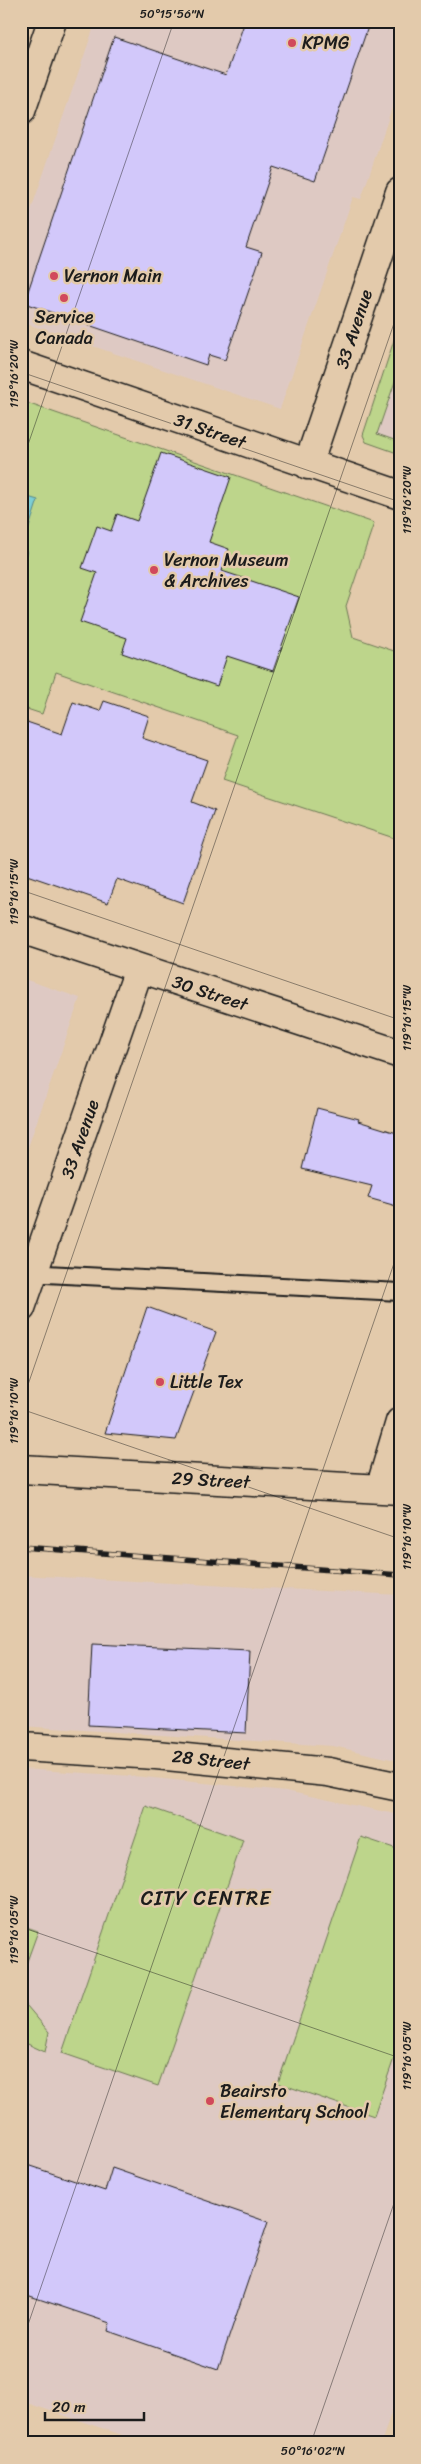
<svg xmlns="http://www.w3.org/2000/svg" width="421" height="2464" font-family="Sriracha,sans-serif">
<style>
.built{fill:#dec9c3}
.green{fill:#bdd58b;stroke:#6c7854}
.water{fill:#7dced4;stroke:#56878a}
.building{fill:#d2c8fa;stroke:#1c1c1c}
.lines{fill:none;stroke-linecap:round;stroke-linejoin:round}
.service-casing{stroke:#1c1c1c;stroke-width:20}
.minor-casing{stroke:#1c1c1c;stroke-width:31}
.tertiary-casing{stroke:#1c1c1c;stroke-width:31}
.service{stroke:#e3caab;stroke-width:16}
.minor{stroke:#e3caab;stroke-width:28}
.tertiary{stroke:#e3caab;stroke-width:28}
.rail-casing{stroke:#1c1c1c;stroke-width:5.5}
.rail{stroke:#e3caab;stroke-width:4;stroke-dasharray:11;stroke-linecap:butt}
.ticks{fill:none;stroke:#1c1c1c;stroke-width:1;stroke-opacity:0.45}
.poi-dot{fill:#d1495b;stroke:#e3caab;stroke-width:2}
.labels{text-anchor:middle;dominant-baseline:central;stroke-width:5;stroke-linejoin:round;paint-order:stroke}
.poi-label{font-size:18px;fill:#1c1c1c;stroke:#e3caab;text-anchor:start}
.street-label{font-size:18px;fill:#1c1c1c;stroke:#e3caab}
.quarter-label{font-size:20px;letter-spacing:1px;fill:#1c1c1c;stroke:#e3caab}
.neatline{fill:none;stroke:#1c1c1c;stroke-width:2}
.ticks-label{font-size:12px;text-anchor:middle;fill:#1c1c1c}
</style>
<rect width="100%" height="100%" fill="#e3caab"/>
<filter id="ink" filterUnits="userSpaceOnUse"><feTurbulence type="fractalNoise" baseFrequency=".02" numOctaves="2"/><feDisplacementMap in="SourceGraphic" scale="10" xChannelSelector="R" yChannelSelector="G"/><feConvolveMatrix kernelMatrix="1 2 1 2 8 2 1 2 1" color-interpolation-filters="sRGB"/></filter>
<g filter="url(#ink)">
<!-- built -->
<path class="built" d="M96,21H400V84L361,199L353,197L280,409L21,322V239Z
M400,322V454L366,442L363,435Z
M21,978L80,998L21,1167Z
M21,1575L400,1595V1761L333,1746L21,1726Z
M21,1769L133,1776L286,1791L400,1815V2386L381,2443H146L21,2401Z"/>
<!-- green -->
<path class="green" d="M400,322V367L377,434L400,442V454L366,442L363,435Z
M21,401L374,523L346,606L353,637L400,653V840L222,781L238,735L56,672L42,714L21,707Z
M146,1806L243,1840L158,2086L62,2053Z
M361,1837L400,1850V2041L374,2116L278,2083Z
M21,1925L38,1931L21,1978Z
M21,1999L49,2032L45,2052L21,2041Z"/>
<!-- water -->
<path class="water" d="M21,495L38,500L22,549L27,551L22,566Z"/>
<!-- building -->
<path class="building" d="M245,21H370L315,181L273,167L246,247L262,252L225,360L209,355L206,365L24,303L114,37L226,75Z
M161,453L231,477L209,542L229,549L222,571L299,597L273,671L227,656L217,686L122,653L127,638L80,622L97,573L82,568L97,526L111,531L117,514L137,521Z
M104,701L149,716L142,738L207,760L192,802L215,811L183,903L117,879L108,903L21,873V720L62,734L73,702L100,711Z
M317,1108L359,1119L358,1121L400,1134V1207L368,1198L372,1186L302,1169Z
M147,1307L216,1332L176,1440L105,1433Z
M92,1644L250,1651L246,1733L88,1725Z
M21,2163L105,2191L112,2168L268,2222L218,2369L108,2331L110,2323L21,2293Z"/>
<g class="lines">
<defs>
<path id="service" d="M26,1273L400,1292"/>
<path id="minor" d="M21,365L400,495
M308,465L400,192
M21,1308L139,969
M21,1469L400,1490
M380,1489L400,1422
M21,1747L156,1755L328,1772L400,1787"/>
<path id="tertiary" d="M21,111L52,21
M21,929L400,1054"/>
</defs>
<!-- service casing -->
<use href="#service" class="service-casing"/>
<!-- minor casing -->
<use href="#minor" class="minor-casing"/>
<!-- tertiary casing -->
<use href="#tertiary" class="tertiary-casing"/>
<!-- service -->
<use href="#service" class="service"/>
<!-- minor -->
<use href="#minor" class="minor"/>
<!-- tertiary -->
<use href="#tertiary" class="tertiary"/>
<defs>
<path id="rail" d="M21,1547L400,1575"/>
</defs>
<!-- rail casing -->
<use href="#rail" class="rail-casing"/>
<!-- rail -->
<use href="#rail" class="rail"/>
</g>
</g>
<!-- ticks -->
<path class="ticks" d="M21,372L400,502M21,465L174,21M21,890L400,1020M21,1405L400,306M21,1409L400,1539M21,1927L400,2058M21,2345L400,1246M311,2443L400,2186"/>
<!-- markers -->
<g class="poi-dot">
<circle cx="292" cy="43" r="5"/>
<circle cx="54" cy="276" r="5"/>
<circle cx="64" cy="298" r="5"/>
<circle cx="154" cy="570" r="5"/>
<circle cx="160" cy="1382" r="5"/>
<circle cx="210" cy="2101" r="5"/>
</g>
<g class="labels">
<!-- poi labels -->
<g class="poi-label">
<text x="302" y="43">KPMG</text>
<text x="64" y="276">Vernon Main</text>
<text x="64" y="317" text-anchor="middle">Service<tspan x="64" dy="21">Canada</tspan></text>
<text x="164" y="560">Vernon Museum<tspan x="164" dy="21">&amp; Archives</tspan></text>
<text x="170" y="1382">Little Tex</text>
<text x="220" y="2091">Beairsto<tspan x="220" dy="21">Elementary School</tspan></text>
</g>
<!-- street labels -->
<g class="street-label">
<text transform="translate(354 329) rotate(-72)">33 Avenue</text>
<text transform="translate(210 431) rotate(19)">31 Street</text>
<text transform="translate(210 993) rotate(18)">30 Street</text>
<text transform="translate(80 1139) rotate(-71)">33 Avenue</text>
<text transform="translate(211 1480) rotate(3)">29 Street</text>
<text transform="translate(211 1760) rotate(6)">28 Street</text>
</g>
<!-- quarter labels -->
<g class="quarter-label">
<text x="206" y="1898">CITY CENTRE</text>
</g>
</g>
<!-- margin -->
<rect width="421" height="2464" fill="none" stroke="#e3caab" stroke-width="55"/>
<!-- scale -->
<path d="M45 2412v8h99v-8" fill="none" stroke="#1c1c1c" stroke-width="2.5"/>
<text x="52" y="2412" font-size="15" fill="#1c1c1c" stroke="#e3caab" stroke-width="4" paint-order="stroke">20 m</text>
<rect x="28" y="28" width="366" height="2408" class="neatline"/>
<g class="ticks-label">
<text x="172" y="18">50°15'56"N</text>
<text transform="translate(14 374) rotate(-90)" y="4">119°16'20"W</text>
<text transform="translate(407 500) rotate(-90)" y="4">119°16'20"W</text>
<text transform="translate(14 892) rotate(-90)" y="4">119°16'15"W</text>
<text transform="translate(407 1018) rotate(-90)" y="4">119°16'15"W</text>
<text transform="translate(14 1411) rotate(-90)" y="4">119°16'10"W</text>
<text transform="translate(407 1537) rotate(-90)" y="4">119°16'10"W</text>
<text transform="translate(14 1930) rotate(-90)" y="4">119°16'05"W</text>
<text transform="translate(407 2056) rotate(-90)" y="4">119°16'05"W</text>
<text x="313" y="2455">50°16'02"N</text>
</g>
</svg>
